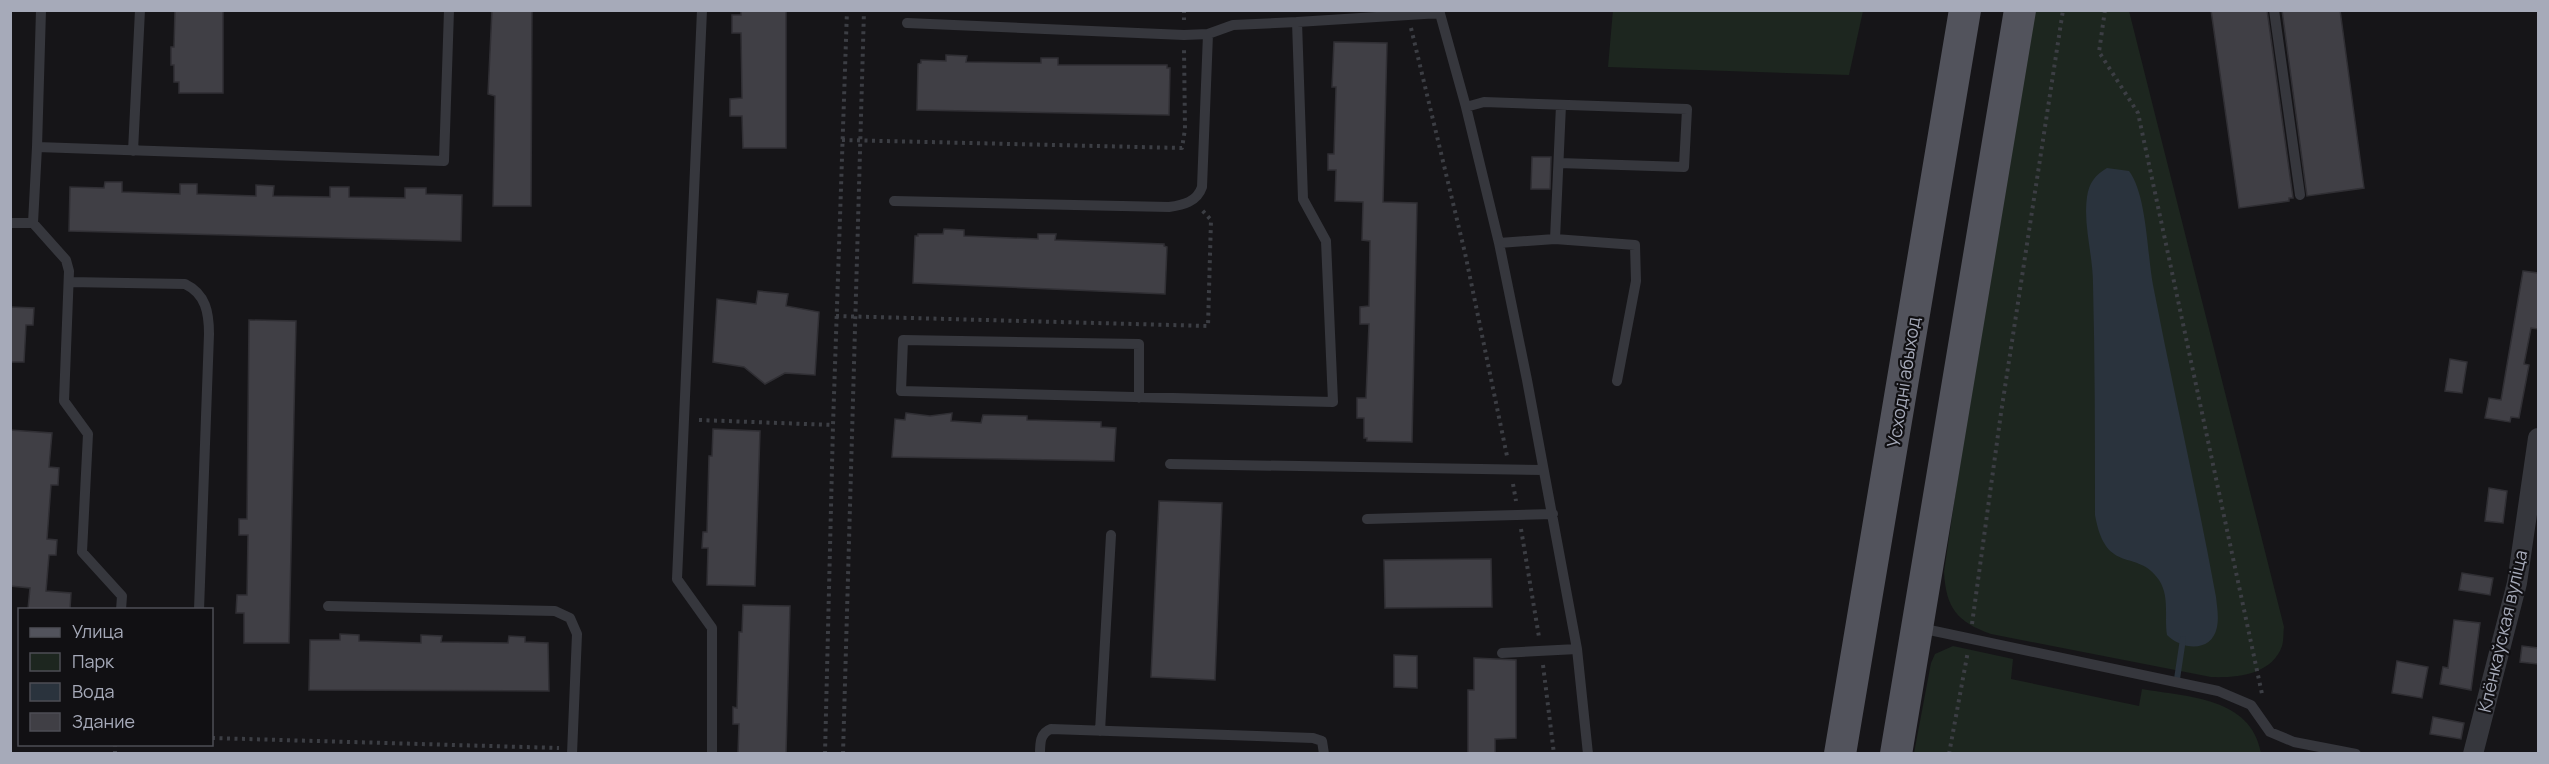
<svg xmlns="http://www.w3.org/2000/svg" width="2549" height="764" font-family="Manrope,sans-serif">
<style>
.green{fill:#1d261f}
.water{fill:#2a333d}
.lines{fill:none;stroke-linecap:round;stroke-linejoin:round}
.stream{stroke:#2a333d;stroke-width:6}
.building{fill:#403f45;stroke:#302f34;stroke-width:1.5}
.path{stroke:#3c3e44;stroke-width:4;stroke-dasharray:3 4.5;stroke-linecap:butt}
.service{stroke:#36373d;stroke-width:10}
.minor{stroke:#36373d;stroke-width:20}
.primary{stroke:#52535c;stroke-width:32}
.labels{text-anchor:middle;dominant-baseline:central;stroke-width:4.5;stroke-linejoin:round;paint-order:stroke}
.street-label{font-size:18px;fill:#a6aab9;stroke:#111013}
</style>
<rect width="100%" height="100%" fill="#161518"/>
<!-- green -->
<path class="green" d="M1613,10H1863V11L1849,75L1608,67Z
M2030,11H2129L2284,627C2283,633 2284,640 2282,646C2272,675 2236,678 2211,677L1991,634C1957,622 1946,608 1944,572L1994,228Z
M1953,646L2013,659L2011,679L2139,706L2142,689C2187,697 2251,697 2261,753H1914L1931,663L1935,654Z"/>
<!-- water -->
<path class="water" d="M2107,168L2129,171C2147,195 2147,253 2153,285C2173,389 2197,493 2216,597C2217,607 2219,617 2217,627C2212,653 2182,650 2167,635C2164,617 2170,597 2159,580C2137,547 2106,577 2095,515C2095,438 2095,361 2093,284C2093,255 2083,225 2087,197C2089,183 2095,175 2107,168Z"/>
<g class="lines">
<!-- stream -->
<path class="stream" d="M2177,679L2183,639"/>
</g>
<!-- building -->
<path class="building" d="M175,10H223V93H179V82H174V65H171V47H174Z
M492,10H532L531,206H493L495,96L488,94Z
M741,10H786V148H743L742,116H730V99L742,98L741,33H732V15H741Z
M2211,10H2267L2293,198H2289V201L2239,208Z
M2282,10H2340L2364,188L2307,196Z
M1334,42L1387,43L1383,202L1417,203L1412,442L1367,441V438H1364V418H1357V398H1366L1369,324H1360V307L1369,306L1370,241L1362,240L1363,202L1335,201L1336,170H1328V154H1334L1336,87H1332Z
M946,55L967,56L966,62L1041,63V58H1058V65H1167V68H1170L1169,115L917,110L918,64L921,63V60L946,61Z
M1532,157H1551L1550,189H1531Z
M105,182H122V192L180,194V184H197V194L256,196V185L274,186L273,196L330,197V187H349V197L405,198V188H426V194L462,195L461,241L69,231L70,187L104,188Z
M944,229L964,230V236L1038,239V234H1056L1055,240L1164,244V246L1167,247L1165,294L913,283L915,236H918V234H943Z
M2523,271L2538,273V329L2531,328L2524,364L2529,365L2519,418L2511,417L2510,422L2485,418L2489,398L2501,400Z
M758,291L788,294L786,306L819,312L815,375L785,373L765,384L744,367L713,362L717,299L756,304Z
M10,307L34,308L33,325H26L24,362H10Z
M249,320L296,321L289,643H244V613H236L237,595H247L248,535H239V519H247Z
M2450,359L2467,362L2462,393L2445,391Z
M906,413L930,416L952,413L951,421L981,423L983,415L1027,416V420L1101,422V427L1116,428L1114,461L892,457L895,419L905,420Z
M713,429L760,431L755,586L707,585L708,548H702L703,532H707L709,456H712Z
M10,430L52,433L49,467L59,468L58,485H51L47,539L57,540L56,555H49L46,591L71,593L70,609H28L30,588L10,586Z
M2489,488L2507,491L2503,523L2485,521Z
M1159,501L1222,503L1215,680L1151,677Z
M1491,559L1492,607L1385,608L1384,560Z
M2462,573L2493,578L2490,595L2459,590Z
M743,605L790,606L786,753H738L739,724H733V707L737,708L739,632H742Z
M2454,620L2480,623L2471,690L2440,684L2443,667L2448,668Z
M340,634L359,635V641L421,643V635L442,636L441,642L508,643L509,636L525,637V642L548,643L549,691L309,690L310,640H340Z
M2522,646L2538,648V664L2520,662Z
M1394,655L1417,656V688L1394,687Z
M1474,658L1516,660V738L1495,739V753H1468V690H1474Z
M2397,661L2428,667L2422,698L2392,693Z
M2433,717L2464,723L2461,739L2430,734Z"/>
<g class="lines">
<!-- path -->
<path class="path" d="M1184,10V20
M2105,10L2099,52L2138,113L2262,694
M1411,28L1465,253L1507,456
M842,140L1182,148L1185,129L1184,48
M836,316L1208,326L1211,220L1202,210
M699,420L833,425
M1513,484L1516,501
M1521,529L1539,637
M1972,624L2001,413L2063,10
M1543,665L1554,754
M212,738L559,748
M115,754V744
M825,754L833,425L847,10
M843,754L864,10
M1949,754L1968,651"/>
<!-- service -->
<path class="service" d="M702,10L677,579L712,628V754
M1439,10L1466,107L1499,243L1527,380L1577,649L1588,754
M2274,10L2300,195
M907,23L1184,35L1208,34L1233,25L1297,22
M1466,107L1484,102L1687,109L1684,167L1559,163
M37,147L41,10
M133,151L140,10
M894,201L1169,207C1183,205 1197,202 1202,187L1208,34
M10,223H33
M1555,239L1561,105
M1499,243L1555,239L1635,245L1636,281L1617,381
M69,282L185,284C206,294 209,313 209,334L199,610
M1139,398V344L903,340L901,391L1333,402L1326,241L1303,199L1297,22L1440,13
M1170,464L1543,470
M1367,519L1553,514
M328,606L555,611L570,618L577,634L572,754
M121,610L122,596L82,552L88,434L64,401L69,271L66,260L33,223L37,147L444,161L449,10
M1920,628L2218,691L2251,705L2270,732L2294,742L2356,754
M1502,653L1577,649
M1100,731L1111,535
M1040,754C1040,743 1040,733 1051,729L1313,738L1322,741L1324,754"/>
<!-- minor -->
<path class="minor" d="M2473,754L2517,583L2538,438"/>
<!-- primary -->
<path class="primary" d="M1840,754L1965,10
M1896,754L2020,10"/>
</g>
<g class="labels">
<!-- street labels -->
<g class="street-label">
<text transform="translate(1903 382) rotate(-81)">Усходні абыход</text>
<text transform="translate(2502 631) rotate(-77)">Клёнкаўская вуліца</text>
</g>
</g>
<!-- border -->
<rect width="2549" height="764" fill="none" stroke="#a6aab9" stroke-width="24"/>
<!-- legend -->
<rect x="18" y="608" width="195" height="138" fill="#111013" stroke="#4d4e55" stroke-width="1.5"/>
<rect x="30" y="628" width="30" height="9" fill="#52535c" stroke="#4d4e55" stroke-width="1.5"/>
<text x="72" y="638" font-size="18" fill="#a6aab9">Улица</text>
<rect x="30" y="653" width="30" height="18" fill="#1d261f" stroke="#4d4e55" stroke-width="1.5"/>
<text x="72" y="668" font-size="18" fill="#a6aab9">Парк</text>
<rect x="30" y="683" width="30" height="18" fill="#2a333d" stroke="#4d4e55" stroke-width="1.5"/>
<text x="72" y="698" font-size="18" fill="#a6aab9">Вода</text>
<rect x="30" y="713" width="30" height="18" fill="#403f45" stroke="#4d4e55" stroke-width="1.5"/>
<text x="72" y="728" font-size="18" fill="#a6aab9">Здание</text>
</svg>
